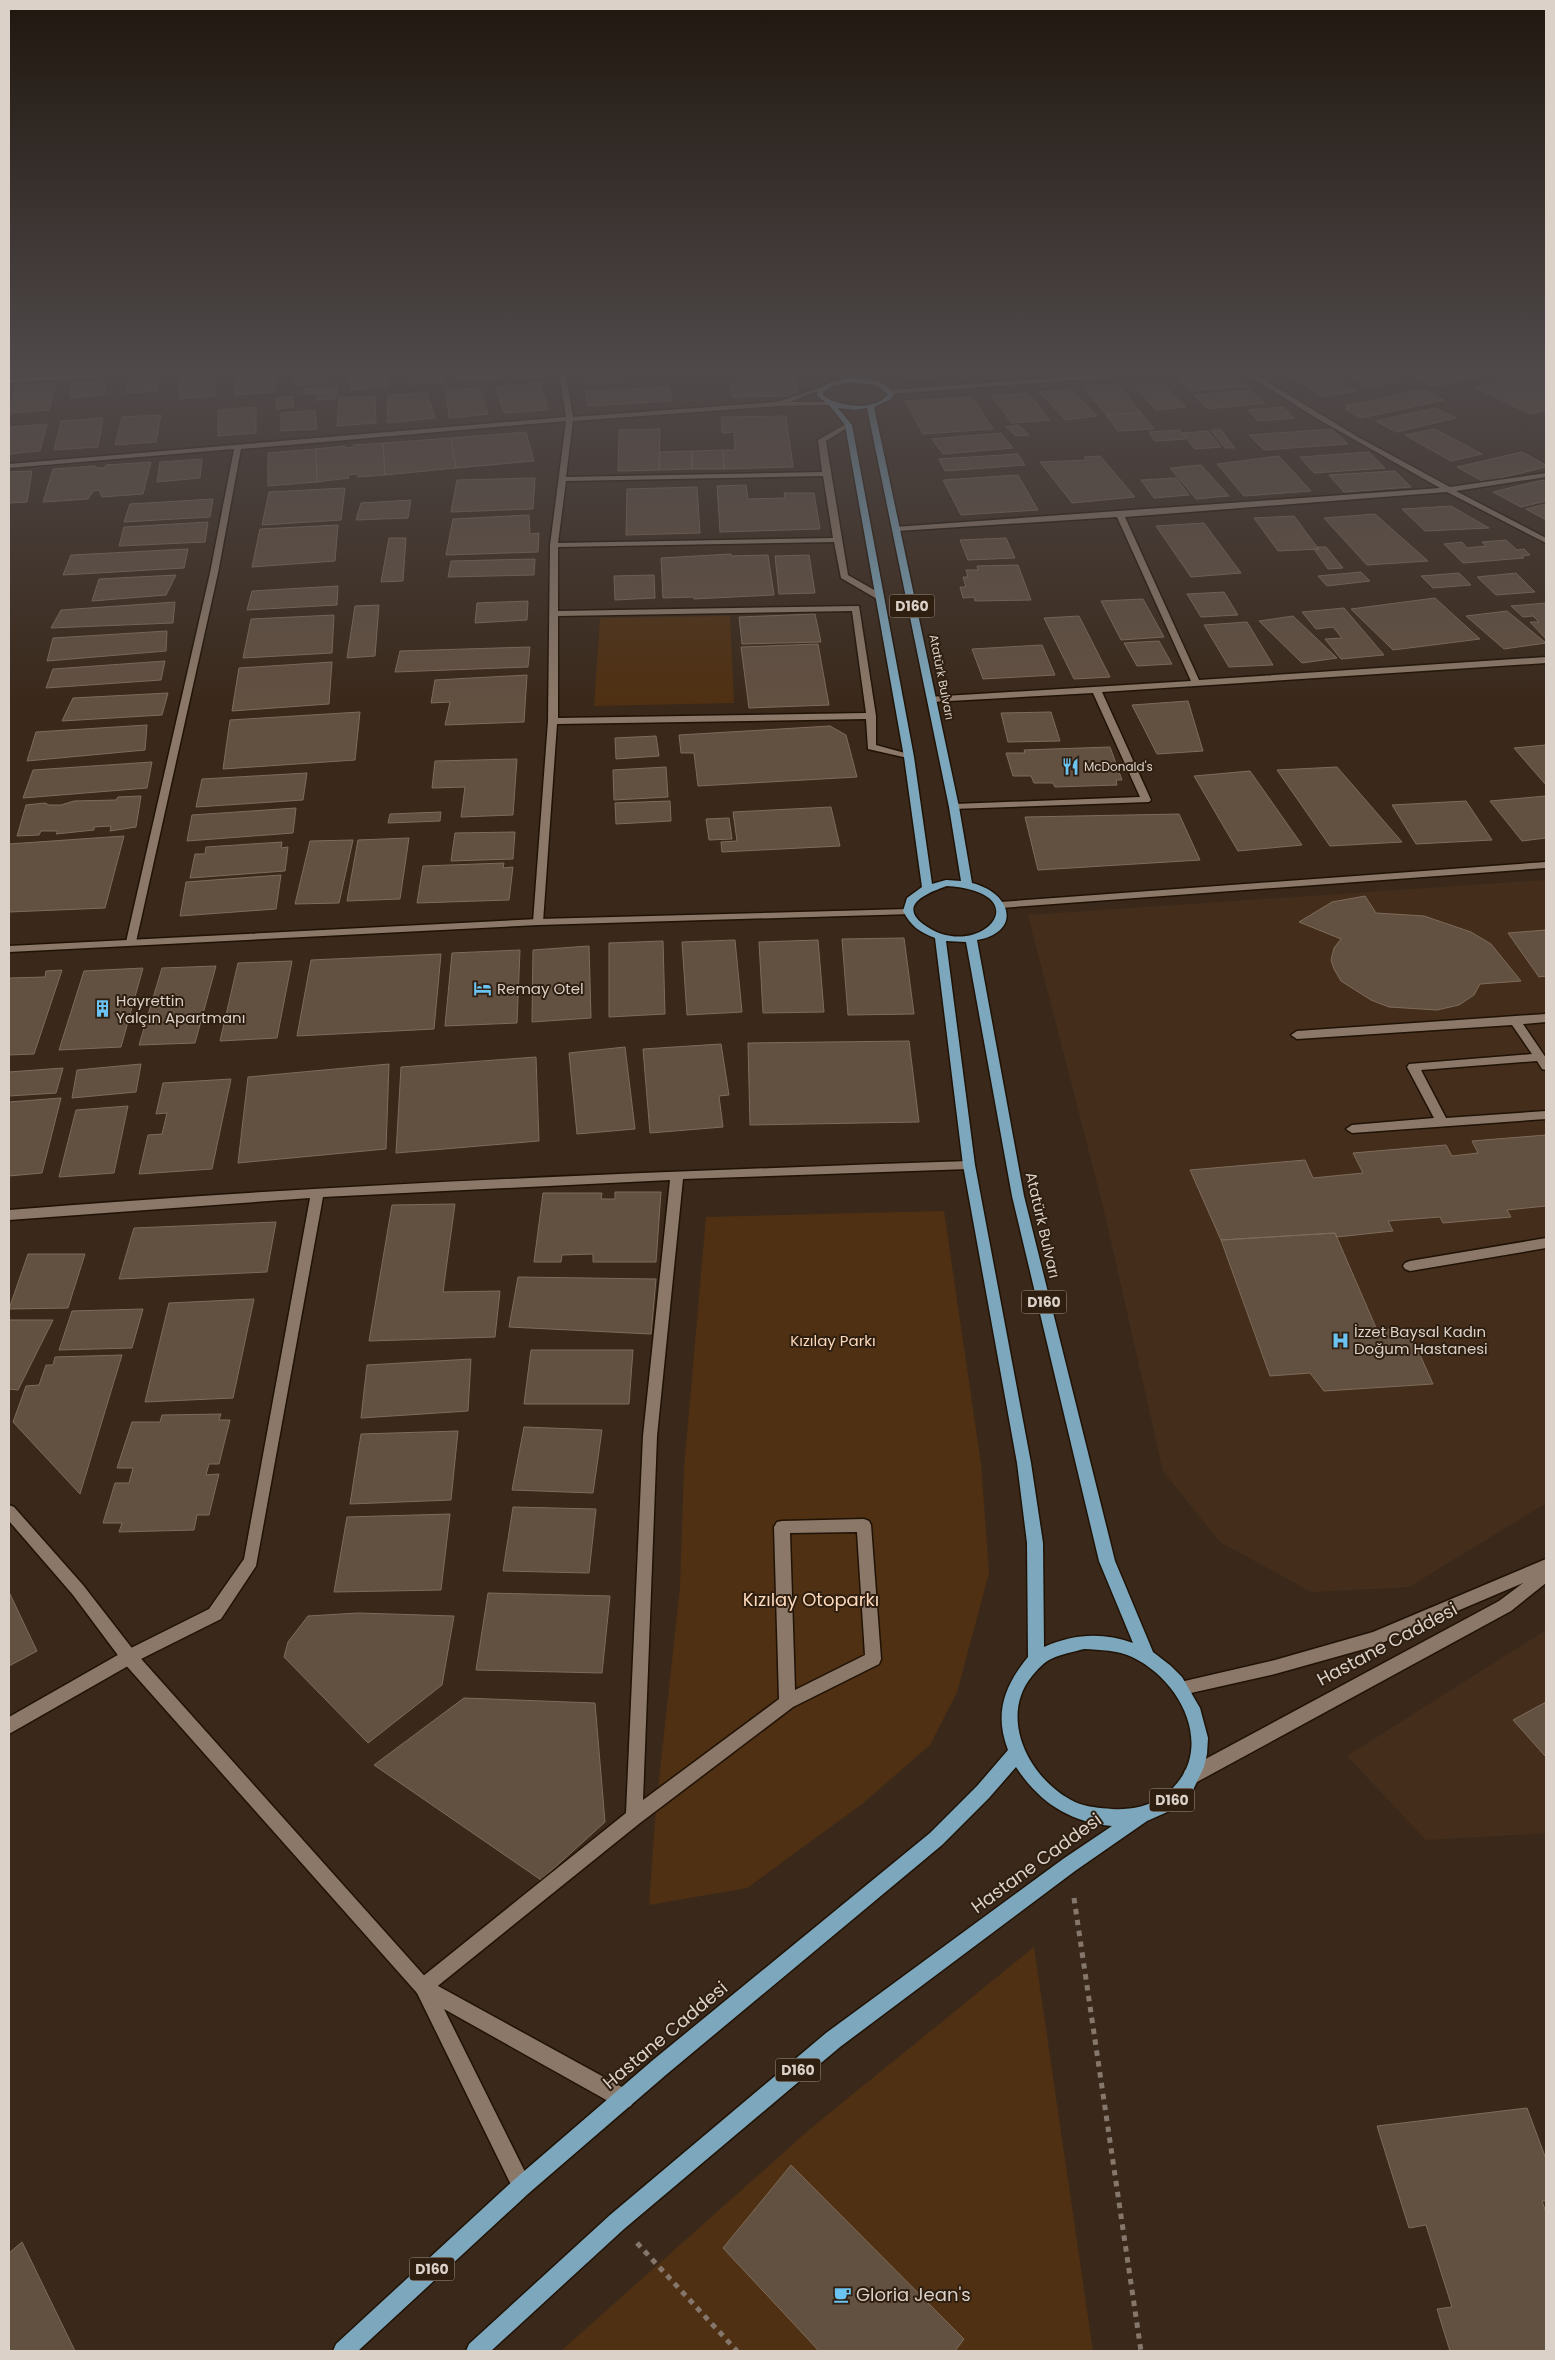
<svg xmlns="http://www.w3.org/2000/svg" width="1555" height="2360" font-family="Poppins,sans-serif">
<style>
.built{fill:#442e1b}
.green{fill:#4f3012}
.building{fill:#625041;stroke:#7e6b5a}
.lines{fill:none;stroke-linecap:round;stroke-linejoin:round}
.street-casing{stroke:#201205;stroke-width:3}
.secondary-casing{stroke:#201205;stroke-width:3}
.primary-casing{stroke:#201205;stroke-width:3}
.path{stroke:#85776b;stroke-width:5;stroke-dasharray:5.5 5.5;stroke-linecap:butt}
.street{fill:#8b7868;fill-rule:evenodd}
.secondary{fill:#8b7868;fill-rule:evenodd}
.primary{fill:#7da7bc;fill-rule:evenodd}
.labels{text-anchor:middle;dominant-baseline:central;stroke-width:4;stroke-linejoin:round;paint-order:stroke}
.far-street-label{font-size:12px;fill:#dbd1c8;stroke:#2f1f11}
.far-poi-label{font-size:12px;fill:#dbd1c8;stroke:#2f1f11;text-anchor:start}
.shield{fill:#2f1f11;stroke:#a79c91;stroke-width:1}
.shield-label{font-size:14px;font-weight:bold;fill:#dbd1c8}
.poi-label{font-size:15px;fill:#dbd1c8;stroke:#2f1f11;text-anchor:start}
.street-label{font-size:15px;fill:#dbd1c8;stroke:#2f1f11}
.park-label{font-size:15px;fill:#fed9bb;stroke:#2f1f11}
.near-park-label{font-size:18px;fill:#fed9bb;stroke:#2f1f11}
.near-street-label{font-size:18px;fill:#dbd1c8;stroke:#2f1f11}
.near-poi-label{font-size:18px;fill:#dbd1c8;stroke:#2f1f11;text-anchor:start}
</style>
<rect width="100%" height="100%" fill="#3a291b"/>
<!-- built -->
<path class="built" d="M1546,880V1503L1409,1587L1311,1592L1220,1542L1163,1471L1104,1210L1028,915Z
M1546,1630V1833L1426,1840L1347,1756Z"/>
<!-- green -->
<path class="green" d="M730,616L734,703L594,706L600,618Z
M944,1211L981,1464L989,1573L957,1692L930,1745L862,1804L747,1888L649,1905L656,1808L680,1587L684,1469L706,1217Z
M1034,1947L1093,2351H561L810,2129Z"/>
<!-- building -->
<path class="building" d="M275,371V392L235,395L236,372Z
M296,371H329L328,383L295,385Z
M348,371H384L387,386L351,390Z
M407,371H443L445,382L408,384Z
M457,371H498L500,378L459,381Z
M512,371H546L548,377L514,379Z
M583,371H646L583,373Z
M899,371H938L942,376L904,378Z
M988,371H1025L992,374Z
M1298,371H1320L1356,391L1324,397L1284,373Z
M1339,371H1384L1402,380L1368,387Z
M1402,371H1454L1470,378L1433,386Z
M1461,371H1507L1477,378Z
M216,373L215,396L179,399L180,376Z
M792,373L793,381H742L741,374Z
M1232,373L1247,386L1191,391L1177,378Z
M624,374L626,381L586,383L584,376Z
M1528,376L1546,385V410L1530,414L1476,388Z
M159,377L158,391L126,393L127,380Z
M106,382L104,395L70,398L72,384Z
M796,382L798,396L732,397V383Z
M56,383L49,410L9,413L16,386Z
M540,383L548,410L504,413L496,387Z
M1118,384L1141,413L1106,415L1083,386Z
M1163,384L1186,407L1156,410L1134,386Z
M337,387V392L303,394L304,389Z
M669,387L672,401L588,406L586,391Z
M480,388L488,414L449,418L446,390Z
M1071,389L1097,416L1065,420L1040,392Z
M1250,390L1265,403L1208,409L1194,395Z
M1419,390L1429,392L1444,400L1361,418L1345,409L1350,408L1345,406Z
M337,392L336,399L316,400L317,393Z
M427,393L435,418L387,423L388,395Z
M1028,393L1050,420L1012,423L992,396Z
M293,396L294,407L277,409L276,398Z
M375,396L376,423L337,426L339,398Z
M972,397L993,429L923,434L905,401Z
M256,407V433L218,436V410Z
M1283,407L1294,418L1258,421L1248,410Z
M1435,408L1456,418L1396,432L1376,421Z
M315,410L317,429L281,431V413Z
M1141,413L1154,429L1118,431L1106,415Z
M161,415L156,442L115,445L122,417Z
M786,416L793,467L724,469L723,450H735L734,432L722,433L721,417Z
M103,418L98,447L54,450L61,421Z
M47,424L40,451L9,454V427Z
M1018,425L1029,435L1016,436L1006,427Z
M660,429L659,470L618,471L619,430Z
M1332,429L1348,444L1264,450L1249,435Z
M1435,429L1482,454L1451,461L1405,435Z
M1180,430L1186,439L1155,441L1149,432Z
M1211,430H1221L1235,448H1225Z
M1208,431L1221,447L1195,449L1182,433Z
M526,432L534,461L456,468L451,438Z
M1001,433L1013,448L943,454L932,439Z
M451,438L456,468L385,475L383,443Z
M383,443L385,475L358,477L357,474L348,475L349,478L317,482L316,449L345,446L346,448L354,447L353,445Z
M316,449L317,482L268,486V453Z
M723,450L724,469H692V451Z
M692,451V469L659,470L660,452Z
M1369,452L1385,468L1314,473L1300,457Z
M1522,452L1546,465V467L1484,482L1457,467Z
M1018,454L1025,465L945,471L939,459Z
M1100,456L1135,497L1072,503L1040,462L1087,460L1084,457Z
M1279,456L1311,491L1244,496L1217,464Z
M202,459L200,478L157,482L160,462Z
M151,462L143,494L102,497L99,490L93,491L88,499L43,502L53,469L95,466L98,468H104L106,465Z
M1201,465L1229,496L1196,499L1170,468Z
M32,471L27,502L9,503V472Z
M1395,471L1411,487L1344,492L1329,475Z
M1018,475L1038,510L961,515L943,480Z
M535,478L533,509L451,512L457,480Z
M1176,478L1189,495L1154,498L1141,480Z
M1543,480L1546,482V501L1521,507L1493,492Z
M746,485L748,499L785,498L784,493H814L820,529L720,532L717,486Z
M697,487L700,533L626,535L627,489Z
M345,488L341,520L262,525L269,492Z
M213,499L210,517L124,522L130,504Z
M411,500L408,518L356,520L361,503Z
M1546,504V520L1526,509Z
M1451,506L1489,528L1425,531L1402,509Z
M1375,514L1428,561L1367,565L1324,518Z
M529,515L530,534L539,533L538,552L446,555L453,519Z
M1294,516L1317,547L1319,549L1278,551L1254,518Z
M208,522L205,542L119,546L124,527Z
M1204,523L1241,573L1191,577L1156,526Z
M338,525L335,561L252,567L260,529Z
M389,538H406L403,581L381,582Z
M1006,538L1015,558L968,560L960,540Z
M1506,540L1517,550L1524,549L1530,555L1522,556L1524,558L1463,563L1444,544L1462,542L1467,548L1486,546L1482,542Z
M1317,547H1326L1343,568L1328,569L1314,549H1319Z
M188,549L184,568L63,575L71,555Z
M731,554V556L768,555L774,595L694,599V597L663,598L661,558Z
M809,555L815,593L779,594L775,556Z
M535,559L534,575L448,577L451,561Z
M1018,565L1031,600L975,601L974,597L963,598L960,587H966L963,577H968L966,570H978L977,566Z
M1361,572L1370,581L1327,586L1318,576Z
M1459,573L1471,585L1433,588L1421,576Z
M1516,573L1535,592L1496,595L1477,577Z
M176,575L166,595L92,601L99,579Z
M654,575L655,598L615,600L614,576Z
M338,586L337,605L247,610L252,591Z
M1224,592L1238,615L1201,617L1187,594Z
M1435,598L1480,639L1393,650L1351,609Z
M1143,599L1164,637L1121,640L1101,601Z
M528,601L527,620L475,623L477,603Z
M175,602L173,623L51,628L61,610Z
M1546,603V639L1530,622H1539L1533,616L1523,617L1511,606Z
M379,605L375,656L347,658L355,606Z
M1344,608L1384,655L1341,659L1325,639L1342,638L1333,627L1316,629L1302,612Z
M1507,611L1546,643L1504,649L1466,616Z
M815,614L821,642L742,644L739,617Z
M334,615L332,653L243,658L251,619Z
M1079,616L1110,677L1074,679L1044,618Z
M1293,616L1337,658L1302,663L1259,621Z
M1247,622L1273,665L1229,667L1204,625Z
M167,631L166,651L47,661L53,638Z
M1159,641L1172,664L1137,666L1124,643Z
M818,644L829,705L749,708L741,647Z
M1042,645L1055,675L983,679L972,649Z
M530,647L528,667L395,672L400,651Z
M165,661L161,680L46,688L53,669Z
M332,662L329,704L232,711L239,668Z
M527,675L524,722L445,725L450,702L431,703L435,680Z
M168,693L162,715L62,721L73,698Z
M1188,701L1203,751L1157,754L1132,705Z
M360,712L355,760L223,769L230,720Z
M1051,712L1060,741L1008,742L1001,713Z
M147,725L145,750L27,761L36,732Z
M830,726L846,735L857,777L698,786L694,753H681L679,735Z
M656,736L659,756L616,759L615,738Z
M1546,745V785L1514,748Z
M1110,747L1122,780H1116L1117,785L1055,787L1053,783H1034L1031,776H1013L1006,753H1025L1024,750Z
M517,759L513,815L461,817L465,787L432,788L435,761Z
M152,762L147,788L23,798L33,770Z
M666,767L668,797L614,800L613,770Z
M1337,767L1402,842L1330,846L1277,770Z
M1250,771L1302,845L1238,851L1194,776Z
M307,773L303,800L196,807L202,779Z
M141,796L136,827L110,831L111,826L94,827V830L56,834L58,831H41L39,835L17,836L26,805L45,803L49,805H61L74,801L116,800L118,797Z
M1546,796V838L1522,841L1490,801Z
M670,801L671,821L616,824L615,803Z
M1466,801L1492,840L1416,844L1392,805Z
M831,807L840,846L722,852L721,842L737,841L733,812Z
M296,808L293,833L187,841L192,815Z
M441,812L440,821L388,823L390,814Z
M1179,814L1200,860L1038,870L1025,817Z
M729,818L732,839L709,840L706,819Z
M515,832L513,859L451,861L455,833Z
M124,836L105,908L9,912V844Z
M409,838L400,899L347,901L358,840Z
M353,840L339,903L295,904L310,841Z
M282,842L281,848L288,847L285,871L190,878L195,854H205L206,847Z
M504,863L503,868L513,867L509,900L417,903L423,866Z
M281,875L276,909L180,916L186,882Z
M1365,896L1376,913L1424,916L1471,932L1491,944L1521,981L1480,984L1474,995L1459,1005L1437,1010L1389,1007L1371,1000L1341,981L1334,969L1331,960L1334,948L1341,939L1299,922L1332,902Z
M1546,930V976L1539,977L1508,933Z
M904,938L914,1014L848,1015L842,939Z
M735,940L742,1012L687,1015L682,942Z
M818,940L824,1012L763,1013L759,942Z
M663,941L665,1014L609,1017V943Z
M589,946L591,1018L532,1022L533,950Z
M520,950L517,1023L445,1026L452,953Z
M441,954L434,1029L297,1036L311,960Z
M292,961L277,1038L220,1041L238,963Z
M216,966L195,1043L139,1045L162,968Z
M143,968L121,1047L59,1050L84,971Z
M62,970L34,1054L9,1055V978L45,977L46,971Z
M909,1041L919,1122L750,1125L748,1043Z
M721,1044L729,1095L719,1096L723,1127L650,1133L643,1049Z
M625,1047L635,1129L577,1134L569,1053Z
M536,1057L539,1141L396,1153L401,1067Z
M141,1064L136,1092L72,1098L77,1070Z
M389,1064L386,1149L238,1163L248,1077Z
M63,1068L56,1093L9,1096V1072Z
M231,1079L212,1169L139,1174L148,1135L162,1134L167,1113L156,1114L163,1083Z
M61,1098L42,1173L9,1176V1102Z
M128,1106L114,1173L59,1177L76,1110Z
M1546,1135V1206L1507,1210L1511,1217L1443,1223L1440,1217L1388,1221L1393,1231L1337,1237L1335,1233L1221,1240L1190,1170L1305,1160L1313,1178L1363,1173L1353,1153L1446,1145L1452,1156L1478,1153L1472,1141Z
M615,1192H661L656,1262H593V1254L562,1255L561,1262H534L543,1193H602L601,1199H615Z
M455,1204L443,1292L500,1291L495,1337L369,1341L392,1205Z
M276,1222L267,1272L119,1279L134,1228Z
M1335,1233L1377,1330L1408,1328L1433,1384L1324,1391L1310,1373L1270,1376L1221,1240Z
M28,1254H85L68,1308L9,1309Z
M518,1277L656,1279L651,1334L509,1327Z
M254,1299L233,1398L145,1402L169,1303Z
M143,1309L132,1348L59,1350L72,1311Z
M9,1320H53L18,1390L9,1389Z
M531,1350H633L629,1404H524Z
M122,1355L80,1494L13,1422L26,1386L39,1385L46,1365H53L55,1357Z
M471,1359L468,1411L361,1418L367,1365Z
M221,1414L219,1420H230L219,1464H209L206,1475L219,1474L209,1515H197L194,1530L119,1532L122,1523H103L115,1483H129L133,1468H117L132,1422H160L162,1415Z
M524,1427L602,1430L593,1493L512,1490Z
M458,1431L451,1500L350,1504L361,1434Z
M513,1507L596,1509L589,1573L503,1571Z
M450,1514L441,1590L334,1592L347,1517Z
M9,1592L37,1651L9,1666Z
M488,1593L610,1596L602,1673L476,1670Z
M358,1613L454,1616L442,1685L368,1743L284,1657L288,1642L308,1616Z
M464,1698L595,1703L605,1822L541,1880L374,1765Z
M1546,1702V1757L1513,1720Z
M1527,2108L1546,2159V2201H1542L1546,2212V2351H1450L1437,2309L1452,2307L1426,2225L1409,2228L1377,2126Z
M791,2165L964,2339L955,2351H819L723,2248Z
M22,2242L75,2351H9V2253Z"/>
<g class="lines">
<defs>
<path id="street" d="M124,371H148L145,373L9,383V379Z
M559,371H565L573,417L777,402L828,385V387L790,402H833V404L831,405L778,406L573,421L566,477L822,472L818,440L846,424H850V426L826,441L848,575L883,595V599H877L841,578L834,542L558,547V611L859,606L876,716V745L912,755V759L868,749L866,719L557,724L543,922L538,925L534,924L533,922L548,721L550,545L566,421L241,449L218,573L136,942L131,945L127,944L126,942L210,573L234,449L9,468V464L566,417ZM823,476L833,538L558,543L566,481ZM852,611L866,713L558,718V616Z
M1148,371H1171L1168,373L890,394L887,392L890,390Z
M1242,371H1249L1358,437L1450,487L1546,473V477L1456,491L1546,538V543L1447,492L1125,517L1199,680L1546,657V663L1102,692L1151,800L1149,802L951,809L949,807L954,804L1140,797L1093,693L931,702L928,701V697L1191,681L1117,517L897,531H894V527L1440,488L1316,418Z
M1524,371H1532L1546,376V380Z
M1546,1014V1022L1523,1024L1546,1058V1070L1542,1069L1537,1061L1421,1070L1446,1118L1546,1111V1119L1352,1133L1346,1129L1352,1125L1434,1118L1407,1067L1409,1064L1532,1054L1512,1025L1297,1039L1291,1035L1297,1031Z
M969,1161L975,1165L969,1169L683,1179L657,1436L643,1800L779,1699L774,1527L777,1522L782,1521L864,1519L869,1521L871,1525L881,1659L879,1664L793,1707L640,1823L429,1993L423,1996L417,1993L414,1987L417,1981L626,1813L643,1436L670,1180L323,1197L256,1566L221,1619L135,1662L9,1734V1717L123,1652L209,1609L244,1559L310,1198L9,1220V1210C328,1184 649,1172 969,1161ZM857,1532L865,1655L795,1690L790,1533Z
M1546,1238V1248L1410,1271L1405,1269L1403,1266L1405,1263L1410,1261Z"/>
<path id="secondary" d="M1546,862V868L1000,908L995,905L1000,902Z
M908,909L912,910V914L538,925L9,952V946L538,919Z
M9,1505L14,1507L83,1585L135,1652L429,1981L631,2092L634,2099L631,2106L624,2109L617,2106L444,2009L532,2186L529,2193L522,2196L515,2193L417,1993L123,1662L73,1595L9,1521Z
M1546,1559V1583L1511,1611L1197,1782L1191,1784L1185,1782L1183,1776L1185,1770L1499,1601L1523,1583L1375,1646L1275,1674L1182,1695L1176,1693L1174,1688L1176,1683L1275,1660L1373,1632Z"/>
<path id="primary" d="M851,378C868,378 884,379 894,394L891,399L874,407L959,807L972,883C1012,893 1022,932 977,940L1024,1196L1115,1561L1153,1652L1171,1666L1182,1677L1200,1708L1208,1738L1207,1754L1204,1767L1193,1790L1174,1809L1147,1821L1075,1871L840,2047L624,2229L491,2351H466L469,2344L610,2215L826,2033L1063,1859L1112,1826C1069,1822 1039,1802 1016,1767L989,1798L942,1845L667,2074L529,2193L358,2351H333L336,2344L515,2179L653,2060L930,1833L977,1786L1008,1750C994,1714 1004,1686 1028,1657L1027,1543L1017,1463L963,1165L935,938C919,932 911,926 903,911L907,898L922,887L904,757L845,425L829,405L817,396L818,390L828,383ZM851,382L876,385L888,394C875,412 838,407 823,395V392L832,386ZM838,408L854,410L867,408L949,807L961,881L946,880L932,884L914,757L852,425ZM947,886C1044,893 977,965 923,924C897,904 930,892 947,886ZM946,941L966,942L1012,1196L1099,1561L1133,1643C1102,1632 1074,1634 1044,1647L1043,1543L1031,1463L975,1165ZM1084,1649C1100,1650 1118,1650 1132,1657C1185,1682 1219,1757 1162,1797C1147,1807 1129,1810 1112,1809C1100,1808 1086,1807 1075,1802C1031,1781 997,1719 1032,1676C1038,1669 1043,1663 1051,1659C1061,1654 1073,1652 1084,1649Z"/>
</defs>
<!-- street casing -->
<use href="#street" class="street-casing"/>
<!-- secondary casing -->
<use href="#secondary" class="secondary-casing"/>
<!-- primary casing -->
<use href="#primary" class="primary-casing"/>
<!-- path -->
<path class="path" d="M1074,1898L1141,2351
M637,2243L737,2351"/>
<!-- street -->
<use href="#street" class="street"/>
<!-- secondary -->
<use href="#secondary" class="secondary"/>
<!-- primary -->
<use href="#primary" class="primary"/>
</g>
<!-- sky -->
<linearGradient id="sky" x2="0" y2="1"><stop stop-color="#20170f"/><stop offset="0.53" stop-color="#4f494a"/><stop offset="1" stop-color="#4f494a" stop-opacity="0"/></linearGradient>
<rect width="1555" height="701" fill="url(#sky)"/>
<!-- icons -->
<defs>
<symbol id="restaurant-bare" viewBox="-9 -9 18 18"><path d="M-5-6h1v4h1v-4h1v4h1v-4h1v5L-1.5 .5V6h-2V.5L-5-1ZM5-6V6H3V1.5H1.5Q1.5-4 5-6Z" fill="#6bc3f2" stroke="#2f1f11" stroke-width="2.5" paint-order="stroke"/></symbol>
<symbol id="hotel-bare" viewBox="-9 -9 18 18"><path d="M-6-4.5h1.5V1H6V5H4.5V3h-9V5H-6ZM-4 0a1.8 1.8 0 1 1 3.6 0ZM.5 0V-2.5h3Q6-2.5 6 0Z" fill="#6bc3f2" stroke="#2f1f11" stroke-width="2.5" paint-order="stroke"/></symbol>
<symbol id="building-bare" viewBox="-9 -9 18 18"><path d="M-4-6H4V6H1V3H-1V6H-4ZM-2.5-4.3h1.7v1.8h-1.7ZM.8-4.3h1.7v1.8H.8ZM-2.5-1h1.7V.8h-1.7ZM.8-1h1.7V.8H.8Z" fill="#6bc3f2" stroke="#2f1f11" stroke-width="2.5" paint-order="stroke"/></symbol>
<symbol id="hospital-bare" viewBox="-9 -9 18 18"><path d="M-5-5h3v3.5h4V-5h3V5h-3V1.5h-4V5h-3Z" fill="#6bc3f2" stroke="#2f1f11" stroke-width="2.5" paint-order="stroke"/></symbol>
<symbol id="cafe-bare" viewBox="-9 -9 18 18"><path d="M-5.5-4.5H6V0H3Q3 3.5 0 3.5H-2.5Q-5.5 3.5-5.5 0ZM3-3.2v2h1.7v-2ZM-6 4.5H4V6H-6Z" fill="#6bc3f2" stroke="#2f1f11" stroke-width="2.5" paint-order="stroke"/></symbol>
</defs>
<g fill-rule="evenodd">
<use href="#restaurant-bare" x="1058" y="754" width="25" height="25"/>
<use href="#hotel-bare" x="470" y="976" width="25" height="25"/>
<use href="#building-bare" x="90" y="996" width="25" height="25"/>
<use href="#hospital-bare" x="1328" y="1328" width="25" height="25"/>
<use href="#cafe-bare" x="830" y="2282" width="25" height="25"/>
</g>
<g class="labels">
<!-- far-street labels -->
<g class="far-street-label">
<text transform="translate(942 677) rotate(79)">Atatürk Bulvarı</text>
</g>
<!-- far-poi labels -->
<g class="far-poi-label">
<text x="1084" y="766">McDonald's</text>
</g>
<!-- shield labels -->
<g class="shield">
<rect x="889.5" y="594.5" width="45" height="23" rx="4"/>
<rect x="1021.5" y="1290.5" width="45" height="23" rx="4"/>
<rect x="1149.5" y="1788.5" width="45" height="23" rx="4"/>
<rect x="775.5" y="2058.5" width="45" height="23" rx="4"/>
<rect x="409.5" y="2257.5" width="45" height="23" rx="4"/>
</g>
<g class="shield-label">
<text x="912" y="606">D160</text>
<text x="1044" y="1302">D160</text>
<text x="1172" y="1800">D160</text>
<text x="798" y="2070">D160</text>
<text x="432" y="2269">D160</text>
</g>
<!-- poi labels -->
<g class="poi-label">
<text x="497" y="988">Remay Otel</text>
<text x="116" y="1000">Hayrettin<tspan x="116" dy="17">Yalçın Apartmanı</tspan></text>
<text x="1354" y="1331">İzzet Baysal Kadın<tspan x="1354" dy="17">Doğum Hastanesi</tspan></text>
</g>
<!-- street labels -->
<g class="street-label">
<text transform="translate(1043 1225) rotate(77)">Atatürk Bulvarı</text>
</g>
<!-- park labels -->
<g class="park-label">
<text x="833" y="1340">Kızılay Parkı</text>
</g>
<!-- near-park labels -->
<g class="near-park-label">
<text x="811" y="1599">Kızılay Otoparkı</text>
</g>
<!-- near-street labels -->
<g class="near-street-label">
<text transform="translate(1387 1644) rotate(-28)">Hastane Caddesi</text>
<text transform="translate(1036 1863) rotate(-36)">Hastane Caddesi</text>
<text transform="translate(665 2035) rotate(-40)">Hastane Caddesi</text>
</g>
<!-- near-poi labels -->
<g class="near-poi-label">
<text x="856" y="2294">Gloria Jean's</text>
</g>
</g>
<!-- border -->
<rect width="1555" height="2360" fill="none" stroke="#dbd1c8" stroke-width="20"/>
</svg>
